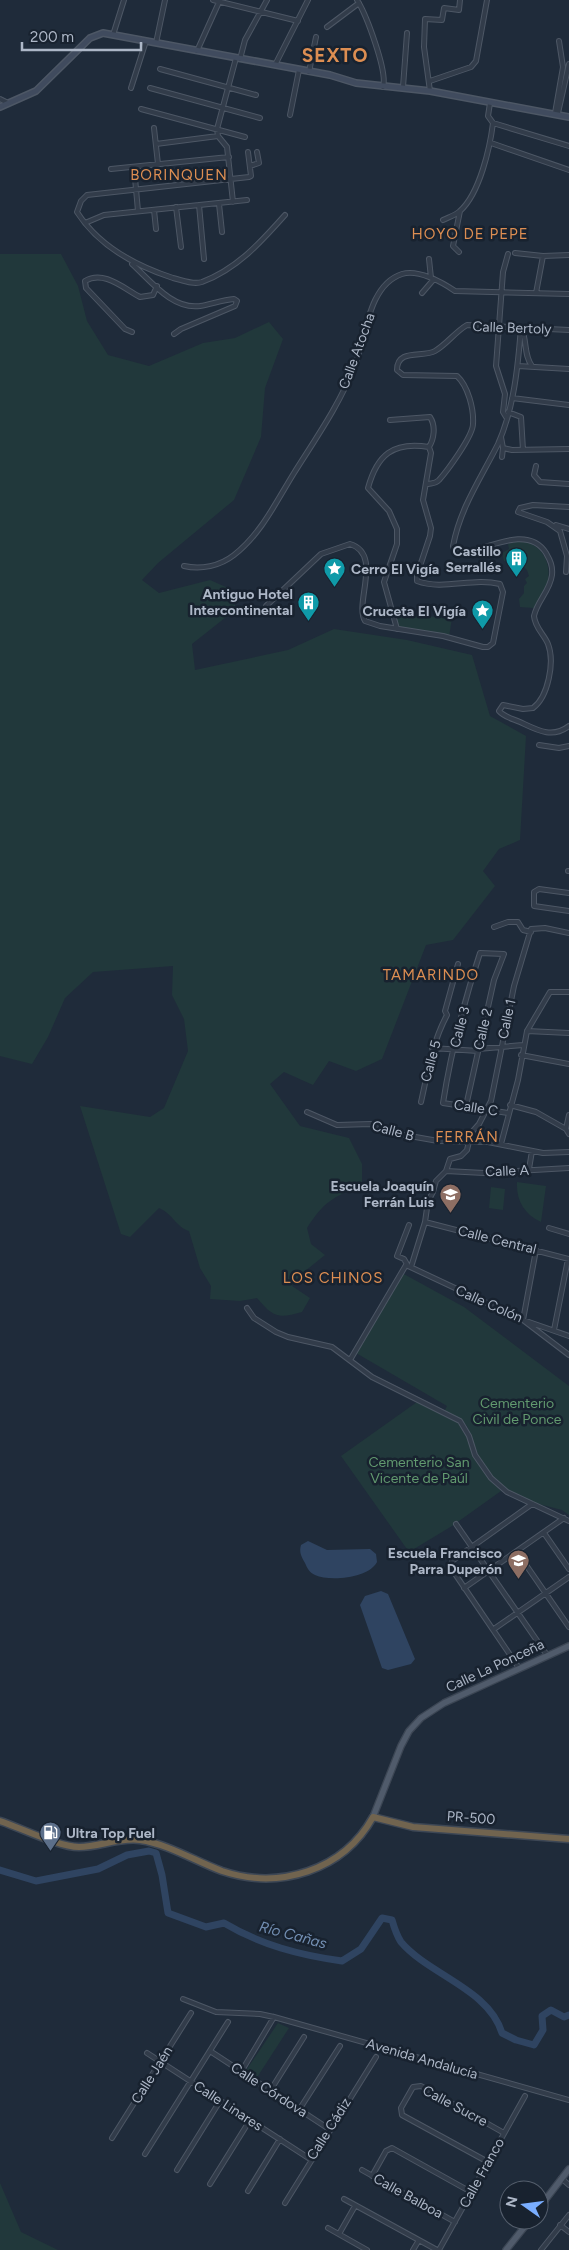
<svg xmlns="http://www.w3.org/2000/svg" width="569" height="2250" font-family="Figtree,sans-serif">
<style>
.green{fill:#21383b}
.water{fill:#2f4461}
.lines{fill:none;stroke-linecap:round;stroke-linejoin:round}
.river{stroke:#2f4461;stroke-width:7}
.street-casing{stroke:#4d5765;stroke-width:6}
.secondary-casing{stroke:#4d5765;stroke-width:8}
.primary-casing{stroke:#3c4654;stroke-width:8}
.highway-casing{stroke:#3d4755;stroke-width:9}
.street{stroke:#323c4a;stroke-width:4}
.secondary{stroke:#404b5e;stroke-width:5}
.primary{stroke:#505b6b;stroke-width:5.5}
.highway{stroke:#71644f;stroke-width:6}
.labels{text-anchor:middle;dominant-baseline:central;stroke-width:5;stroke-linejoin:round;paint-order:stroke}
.street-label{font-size:14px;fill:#adb7c7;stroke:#18222f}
.poi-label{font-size:14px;font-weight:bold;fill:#adb7c7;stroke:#18222f;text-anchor:end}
.park-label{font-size:14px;fill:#629a6f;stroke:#18222f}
.neighbourhood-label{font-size:15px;letter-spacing:1px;fill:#dd8e52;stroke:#18222f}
.water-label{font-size:15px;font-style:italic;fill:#728eb2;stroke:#18222f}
.district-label{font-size:19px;font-weight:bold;letter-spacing:1px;fill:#dd8e52;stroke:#18222f}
</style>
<rect width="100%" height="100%" fill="#1f2b3a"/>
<!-- green -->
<path class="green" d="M0,254H61L78,286L87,321L108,355L149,366L203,343L235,338L269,322L283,339L265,388L261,437L234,500L158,563L142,580L159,593L210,580L235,591V610L192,644L195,670L288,650L334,629L407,640L472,655L490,716L526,736L520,840L499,849L483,871L495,886L453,940L426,945L382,1059L356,1071L329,1061L313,1085L284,1072L270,1084L300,1126L349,1138L362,1164V1186C333,1196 323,1203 307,1228L311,1244L325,1255L299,1276L292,1286L310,1298L302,1312C278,1319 273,1317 257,1298L240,1301L210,1299L211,1286L200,1268L189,1231C176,1227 173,1214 159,1208L130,1237L121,1234L80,1106L150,1117L164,1108L188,1051L184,1019L172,995L173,966L93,972L65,998L48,1037L32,1064L0,1056Z
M519,541C543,542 554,566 546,588C543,595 538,602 534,608L520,607L519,599L524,593V586L527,583L525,579L529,576L527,570L518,561L514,564L504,561L502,553L509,549L508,544Z
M394,614L452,618L449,637L398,628Z
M517,1182L546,1186L541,1222C524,1214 516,1200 517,1182Z
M491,1187L505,1189L503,1210L489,1208Z
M402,1273L464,1307L569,1386V1515L562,1510L535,1503L508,1490L495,1479L479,1457L467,1426L462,1421L444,1412L447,1406L356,1353Z
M417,1402L460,1423L468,1436L472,1454L489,1479L501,1491L452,1526L409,1552L341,1456Z
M278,2023L289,2028L256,2079L245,2072Z
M0,2183L21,2232L58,2250H0Z"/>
<!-- water -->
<path class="water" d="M308,1541L327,1550L370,1549L376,1554L377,1562C369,1578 330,1582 315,1575C310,1573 307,1568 305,1563C301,1556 299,1552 301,1545Z
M381,1591L388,1594L415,1659L411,1664L388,1670L382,1668L360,1605L365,1596Z"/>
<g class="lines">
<!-- river -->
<path class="river" d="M0,1870L36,1881L98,1869L127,1855L149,1851L156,1853L162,1875L168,1913L206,1927L224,1923C261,1945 299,1955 342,1961L361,1949L382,1918L392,1920C394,1927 397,1936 401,1942C429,1975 489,1989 502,2033L516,2040L534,2045L543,2030L542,2016L551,2010L564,2017L569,2015"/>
<defs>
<path id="street" d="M213,0L298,21
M357,0C366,14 388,72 383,87
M327,27L359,3
M113,35L124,0
M156,43L165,0
M197,51L220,0
M240,59L245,40L267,0
M275,65L308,0
M160,69L256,95
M309,72L316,37
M430,81L471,67L476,61L487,0
M403,87L407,33
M131,88L146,41
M150,88L260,118
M430,91L424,47L425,19L442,20L444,8L459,10L460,0
M0,99L8,103
M141,109L245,137
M555,113L563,67L559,41
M558,113L569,64
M290,115L299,70
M493,123L569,146
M154,128L158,164
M491,143L569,170
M156,144L218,136
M248,152L251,176L249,177L87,195L81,201L77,212C98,245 136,266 173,278C182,280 193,285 202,282C237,269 261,242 285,215
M250,166L259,163L257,152
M134,167L138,211
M111,169L229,157
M233,202L227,147L218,136L217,129L236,58
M219,204L222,232
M199,205L204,259
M176,207L181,247
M154,210L156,229
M443,220C449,217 456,215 460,211C480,193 490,147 493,123L488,116L490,103
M85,223L104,215L247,200
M459,252L453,246L460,211
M515,253L543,256L569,255
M429,259L431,278
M132,264C150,280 172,310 200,306C212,304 222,300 234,299L237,301L235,306L181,329L174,334
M422,293L434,279
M536,293L543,256
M521,327C518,366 514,408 498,444C481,478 460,508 453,546L455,552L461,554C487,549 528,524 546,553C550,560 553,566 552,575C550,591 537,601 534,616C535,628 544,634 548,644C555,662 548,697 533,708L523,709L503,705L499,711C504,717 513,719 520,722C537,730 552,739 569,726
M522,329C527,342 524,356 532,366
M132,332L125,329L86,288L85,281C104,270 123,288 140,297L153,295L157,286
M518,366L569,369
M512,398L569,405
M508,412L521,417L523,450
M506,417L503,412L505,394L496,366L503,272L508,254
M390,420L430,417C436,426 434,439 429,447
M501,437L503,448L512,450L569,449
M502,457L503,448
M536,466L534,475L540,482L569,484
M428,484C432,483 435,484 439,480C447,471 473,436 473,424C474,409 468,386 457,376L403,375L397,370C397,348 423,358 435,351C447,344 455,332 467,325L569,330
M556,525L569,529
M184,566C201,570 220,566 234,555C261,534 276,502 294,473C316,438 340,404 355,365C366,337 368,285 402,274C418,269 442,282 455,291L569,294
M566,572L567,556L560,531L547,522L518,512L520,508L533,505L569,507
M264,611L266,606L321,554L350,544C383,554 354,603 365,621L380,626L443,636L483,647H488L493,643L503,592L500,584C472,577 444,591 417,581V575L430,536L431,528L423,500L431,453L429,447C393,441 377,455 368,488L389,511L397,529V544L384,582L397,629
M539,745L559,748L569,746
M568,871H569
M569,893L539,889L534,892V906L569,911
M494,927L508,922H518L523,930L531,932
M527,1031L569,1033
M432,1048L478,1051
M478,1049L523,1045
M521,1055L569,1064
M421,1102C428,1071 432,1043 447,1015L445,1011L458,964
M510,1105L536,1112L566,1129L569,1134
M466,1106L494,980L504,954L480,953C464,1002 451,1051 443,1103L508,1113
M307,1112L337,1125L371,1124L393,1133L438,1141L488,1142L543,1153L569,1152
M566,1129L569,1115
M501,1144L518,1080L527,1031L550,992H569
M529,1169L532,1151
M446,1171L484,1173L569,1168
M425,1222L569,1259
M549,1228L569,1234
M536,1250L523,1320L569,1355
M408,1266L404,1259L397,1256L409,1225
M411,1267L425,1222L428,1201L433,1192L436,1181L446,1171L450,1159L461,1156L467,1150L471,1133L479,1124L491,1101L514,986L531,929L545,928L569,933
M247,1308L254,1318L276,1332L288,1337L332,1347L372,1377L460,1421L469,1436L475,1455L491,1478L507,1492L569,1521
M554,1330L568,1259
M350,1360L406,1265L523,1320L569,1336
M456,1524L547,1655
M544,1533L569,1569
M517,1552L569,1627
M464,1588L564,1518
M494,1629L569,1577
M519,1668L451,1568L452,1561L532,1504
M183,1999L216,2012L260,2014L274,2017L569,2100
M210,2051L329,2129
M147,2053L310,2159
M241,2072L274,2017
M270,2091L304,2037
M299,2110L340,2046
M112,2138L191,2013
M145,2154L228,2022
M488,2162L402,2115L401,2108L413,2087L421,2086L504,2133
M177,2170L220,2101
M362,2170L455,2222
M372,2176L386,2151L392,2148L471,2192
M561,2178L569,2185
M210,2184L250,2120
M248,2191L280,2139
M344,2199L437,2250
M285,2203L376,2057
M560,2225L569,2232
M328,2228L367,2250
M339,2234L355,2206
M413,2250L419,2240
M439,2250L525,2096
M541,2250L569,2215"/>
<path id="secondary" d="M0,107L36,91L90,38L103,33L330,75L356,83L430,91L569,117"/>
<path id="primary" d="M373,1817L401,1746L409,1731L421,1718L444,1703L569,1646
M539,2208L569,2169
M506,2250L530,2220"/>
<path id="highway" d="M0,1821C21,1828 59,1847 79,1847C99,1847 120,1837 140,1840C168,1844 195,1861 222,1871C279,1890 343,1871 373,1817L413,1827L569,1839"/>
</defs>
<!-- street casing -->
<use href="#street" class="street-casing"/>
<!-- secondary casing -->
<use href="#secondary" class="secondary-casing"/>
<!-- primary casing -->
<use href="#primary" class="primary-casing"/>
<!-- highway casing -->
<use href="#highway" class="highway-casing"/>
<!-- street -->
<use href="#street" class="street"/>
<!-- secondary -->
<use href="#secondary" class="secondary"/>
<!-- primary -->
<use href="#primary" class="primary"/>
<!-- highway -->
<use href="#highway" class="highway"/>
</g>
<!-- icons -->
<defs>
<symbol id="building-pin" viewBox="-11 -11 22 30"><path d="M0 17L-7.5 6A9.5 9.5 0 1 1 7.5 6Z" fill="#0f9aa8" stroke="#18222f"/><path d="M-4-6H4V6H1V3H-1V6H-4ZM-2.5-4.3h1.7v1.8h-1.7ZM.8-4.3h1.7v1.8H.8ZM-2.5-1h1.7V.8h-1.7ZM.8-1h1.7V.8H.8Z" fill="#fff"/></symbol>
<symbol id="sight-pin" viewBox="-11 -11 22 30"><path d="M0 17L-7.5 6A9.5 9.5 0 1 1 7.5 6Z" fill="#0f9aa8" stroke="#18222f"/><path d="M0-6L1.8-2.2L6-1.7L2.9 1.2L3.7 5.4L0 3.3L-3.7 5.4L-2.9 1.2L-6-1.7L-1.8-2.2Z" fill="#fff"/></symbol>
<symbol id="school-pin" viewBox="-11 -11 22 30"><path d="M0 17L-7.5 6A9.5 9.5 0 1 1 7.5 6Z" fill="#8d6e63" stroke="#18222f"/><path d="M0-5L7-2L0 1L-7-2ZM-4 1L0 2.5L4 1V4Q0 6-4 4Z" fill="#fff"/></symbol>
<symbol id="fuel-pin" viewBox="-11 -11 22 30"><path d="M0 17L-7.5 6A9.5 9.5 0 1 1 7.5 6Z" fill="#5c6f8a" stroke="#18222f"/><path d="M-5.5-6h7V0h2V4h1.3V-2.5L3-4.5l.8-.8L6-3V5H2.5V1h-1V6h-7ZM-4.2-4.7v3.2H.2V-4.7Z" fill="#fff"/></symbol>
</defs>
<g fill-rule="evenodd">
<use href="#building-pin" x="504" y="546" width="25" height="34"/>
<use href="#sight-pin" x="322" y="556" width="25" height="34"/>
<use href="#building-pin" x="296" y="590" width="25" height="34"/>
<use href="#sight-pin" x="470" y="598" width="25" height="34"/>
<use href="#school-pin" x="438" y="1182" width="25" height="34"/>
<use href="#school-pin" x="506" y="1548" width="25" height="34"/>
<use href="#fuel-pin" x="38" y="1820" width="25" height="34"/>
</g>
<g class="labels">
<!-- street labels -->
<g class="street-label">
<text transform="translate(512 328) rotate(2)">Calle Bertoly</text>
<text transform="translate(357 351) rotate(-70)">Calle Atocha</text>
<text transform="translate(507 1019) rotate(-78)">Calle 1</text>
<text transform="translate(460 1027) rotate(-75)">Calle 3</text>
<text transform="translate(483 1029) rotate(-77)">Calle 2</text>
<text transform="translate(431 1061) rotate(-75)">Calle 5</text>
<text transform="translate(476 1108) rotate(9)">Calle C</text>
<text transform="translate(393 1131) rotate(15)">Calle B</text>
<text transform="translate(507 1171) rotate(-2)">Calle A</text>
<text transform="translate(497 1240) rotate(14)">Calle Central</text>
<text transform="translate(489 1304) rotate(24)">Calle Colón</text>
<text transform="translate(495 1666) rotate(-25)">Calle La Ponceña</text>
<text transform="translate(471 1818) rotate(4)">PR-500</text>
<text transform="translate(422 2059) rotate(16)">Avenida Andalucía</text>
<text transform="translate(152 2075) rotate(-58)">Calle Jaén</text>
<text transform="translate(269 2090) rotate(33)">Calle Córdova</text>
<text transform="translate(228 2106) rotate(33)">Calle Linares</text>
<text transform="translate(455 2106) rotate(28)">Calle Sucre</text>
<text transform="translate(329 2129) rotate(-58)">Calle Cádiz</text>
<text transform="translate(482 2173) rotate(-61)">Calle Franco</text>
<text transform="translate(408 2196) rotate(29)">Calle Balboa</text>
</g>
<!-- poi labels -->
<g class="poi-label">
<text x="501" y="551">Castillo<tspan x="501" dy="16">Serrallés</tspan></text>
<text x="351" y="569" text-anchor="start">Cerro El Vigía</text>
<text x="293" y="594">Antiguo Hotel<tspan x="293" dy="16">Intercontinental</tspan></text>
<text x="466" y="611">Cruceta El Vigía</text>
<text x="434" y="1186">Escuela Joaquín<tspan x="434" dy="16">Ferrán Luis</tspan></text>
<text x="502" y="1553">Escuela Francisco<tspan x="502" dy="16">Parra Duperón</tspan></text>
<text x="66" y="1833" text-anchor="start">Ultra Top Fuel</text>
</g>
<!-- park labels -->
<g class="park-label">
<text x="517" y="1403">Cementerio<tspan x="517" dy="16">Civil de Ponce</tspan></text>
<text x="419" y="1462">Cementerio San<tspan x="419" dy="16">Vicente de Paúl</tspan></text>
</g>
<!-- neighbourhood labels -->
<g class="neighbourhood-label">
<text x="179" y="175">BORINQUEN</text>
<text x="470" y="234">HOYO DE PEPE</text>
<text x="431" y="975">TAMARINDO</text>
<text x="467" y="1137">FERRÁN</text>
<text x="333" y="1278">LOS CHINOS</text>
</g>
<!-- water labels -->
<g class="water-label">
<text transform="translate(293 1935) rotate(15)">Río Cañas</text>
</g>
<!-- district labels -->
<g class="district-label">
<text x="335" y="55">SEXTO</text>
</g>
</g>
<!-- north arrow -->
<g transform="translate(524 2205) rotate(284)"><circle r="24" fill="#18222f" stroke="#545e6c"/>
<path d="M0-4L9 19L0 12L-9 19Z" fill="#7aaeff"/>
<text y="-8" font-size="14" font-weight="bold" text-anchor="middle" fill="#adb7c7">N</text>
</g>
<!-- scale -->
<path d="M22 42v8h119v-8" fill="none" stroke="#adb7c7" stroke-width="2.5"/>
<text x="30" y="42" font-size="15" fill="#adb7c7" stroke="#18222f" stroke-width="4" paint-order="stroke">200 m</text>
</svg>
